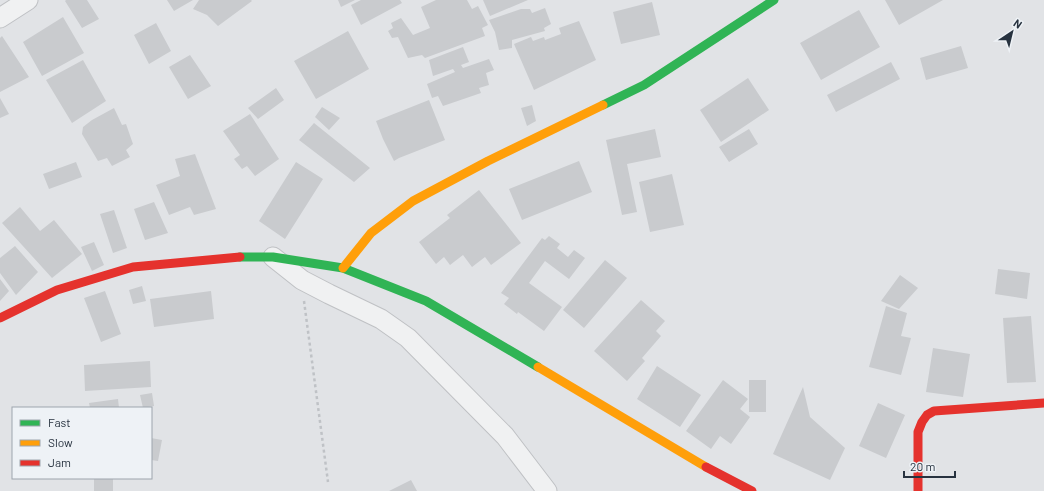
<svg xmlns="http://www.w3.org/2000/svg" width="1044" height="491" font-family="Barlow,sans-serif">
<style>
.building{fill:#c9cbce}
.lines{fill:none;stroke-linecap:round;stroke-linejoin:round}
.street-casing{stroke:#bfc1c4;stroke-width:21}
.path{stroke:#bfc2c6;stroke-width:2.5;stroke-dasharray:3 3;stroke-linecap:butt}
.street{stroke:#f0f1f2;stroke-width:19}
.fast{stroke:#30b455;stroke-width:9}
.slow{stroke:#ff9f0a;stroke-width:9}
.jam{stroke:#e5322d;stroke-width:9}
</style>
<rect width="100%" height="100%" fill="#e1e3e6"/>
<!-- building -->
<path class="building" d="M66,0H87L99,19L82,28L65,1Z
M167,0H193L174,11Z
M199,0H251L252,1L218,26L207,15L193,9Z
M338,0H355L341,7Z
M361,0H400L402,3L361,25L351,5Z
M436,0H467L472,9L478,6L488,25L482,28L485,36L425,58L422,55L408,58L398,37L392,38L388,31L393,28L391,23L401,18L413,35L430,28L421,7Z
M483,0H528L490,16Z
M885,0H943L899,25Z
M652,2L660,35L621,44L613,12Z
M545,8L551,24L544,28L545,31L512,40V48L499,50L495,32L489,20L521,9H530L532,13Z
M859,10L880,47L821,80L800,43Z
M63,17L84,53L42,76L23,42Z
M579,21L596,60L534,90L514,44L531,37L533,41L544,37L545,40L561,34L559,28Z
M156,23L171,51L149,64L134,35Z
M348,31L369,69L316,99L294,61Z
M2,36L29,77L0,92V38Z
M961,46L968,68L926,80L920,58Z
M463,47L469,62L461,65L463,68L489,59L494,70L486,73L489,85L479,88L481,93L443,106L438,96L432,98L427,84L455,72L453,69L433,76L429,60Z
M190,55L211,86L188,99L169,67Z
M83,60L106,101L72,123L46,80Z
M891,62L900,79L836,112L827,95Z
M748,78L769,110L721,142L700,110Z
M276,88L284,100L258,119L248,108Z
M0,98L9,114L0,118Z
M429,100L445,140L399,158L394,161L383,139L376,121Z
M532,105L536,121L527,126L521,108Z
M322,107L340,118L329,130L315,117Z
M114,108L122,125L126,124L133,144L126,150L130,157L112,166L107,158L98,161L82,134L83,127L92,120Z
M250,114L279,159L255,176L247,166L242,169L234,159L240,155L223,131Z
M314,123L370,168L354,182L299,140Z
M655,129L661,157L627,164L637,212L622,215L606,140Z
M749,129L758,144L729,162L719,147Z
M195,154L216,209L194,215L190,207L169,215L156,185L180,176L175,159Z
M579,161L592,192L522,220L509,189Z
M76,162L82,177L49,189L43,174Z
M296,162L323,179L285,239L259,221Z
M672,174L684,225L650,232L639,182Z
M479,190L521,243L491,265L485,257L472,267L463,255L450,265L444,257L436,264L419,242L450,218L447,215Z
M154,202L168,233L145,240L134,209Z
M20,207L40,231L54,220L82,254L52,278L2,223Z
M114,210L127,248L113,253L100,214Z
M549,236L560,244L557,248L568,257L574,250L585,258L569,279L545,261L529,283L562,307L544,331L518,312L517,314L504,304L509,298L501,293L542,238L545,240Z
M94,242L104,265L92,271L81,247Z
M15,246L38,272L16,295L0,273V258Z
M605,260L627,278L584,328L563,310Z
M998,269L1030,273L1027,299L995,294Z
M900,275L918,288L899,309L881,301Z
M0,279L9,291L0,301Z
M142,286L146,301L133,304L129,290Z
M105,291L121,334L101,342L84,298Z
M211,291L214,319L154,327L150,299Z
M641,300L665,321L656,331L661,336L642,358L645,361L627,381L594,351Z
M886,306L907,313L901,336L911,338L901,375L869,367Z
M1031,316L1036,382L1007,383L1003,318Z
M933,348L970,354L963,397L926,392Z
M150,361L151,387L85,391L84,365Z
M657,366L701,395L680,427L637,399Z
M723,380L748,399L740,409L750,417L731,444L720,436L711,449L686,431Z
M749,380H766V412H749Z
M803,387L810,417L845,448L830,480L773,454Z
M152,393L154,406L143,408L140,395Z
M118,399L119,408H90L89,403Z
M878,403L905,415L886,458L859,446Z
M151,438L162,440L158,461L151,460Z
M94,478H113V491H94Z
M411,480L417,491H389Z"/>
<g class="lines">
<defs>
<path id="street" d="M0,18L28,0
M273,257L302,280L329,294L381,319L408,338L505,436L547,491"/>
</defs>
<!-- street casing -->
<use href="#street" class="street-casing"/>
<!-- path -->
<path class="path" d="M304,301L328,482"/>
<!-- street -->
<use href="#street" class="street"/>
<!-- fast -->
<path class="fast" d="M603,105L644,85L774,0
M240,257H273L343,268L426,301L538,367"/>
<!-- slow -->
<path class="slow" d="M343,268L371,233L413,201L488,161L603,105
M538,367L706,467"/>
<!-- jam -->
<path class="jam" d="M0,318L57,290L133,267L240,257
M706,467L752,491
M918,491V432L922,422L927,415L934,411L1044,403"/>
</g>
<!-- legend -->
<rect x="12" y="407" width="140" height="72" fill="#eef2f6" stroke="#9ea5ad"/>
<rect x="20" y="420" width="20" height="6" fill="#30b455" stroke="#9ea5ad"/>
<text x="48" y="427" font-size="12" fill="#27323f">Fast</text>
<rect x="20" y="440" width="20" height="6" fill="#ff9f0a" stroke="#9ea5ad"/>
<text x="48" y="447" font-size="12" fill="#27323f">Slow</text>
<rect x="20" y="460" width="20" height="6" fill="#e5322d" stroke="#9ea5ad"/>
<text x="48" y="467" font-size="12" fill="#27323f">Jam</text>
<!-- north arrow -->
<g transform="translate(1012 32) rotate(35)" stroke="#eef2f6" stroke-width="3" paint-order="stroke">
<path d="M0-3L7 15L0 10L-7 15Z" fill="#27323f"/>
<text y="-6" font-size="11" font-weight="bold" text-anchor="middle" fill="#27323f">N</text>
</g>
<!-- scale -->
<path d="M904 471v6h51v-6" fill="none" stroke="#27323f" stroke-width="2"/>
<text x="910" y="471" font-size="12" fill="#27323f" stroke="#eef2f6" stroke-width="3" paint-order="stroke">20 m</text>
</svg>
